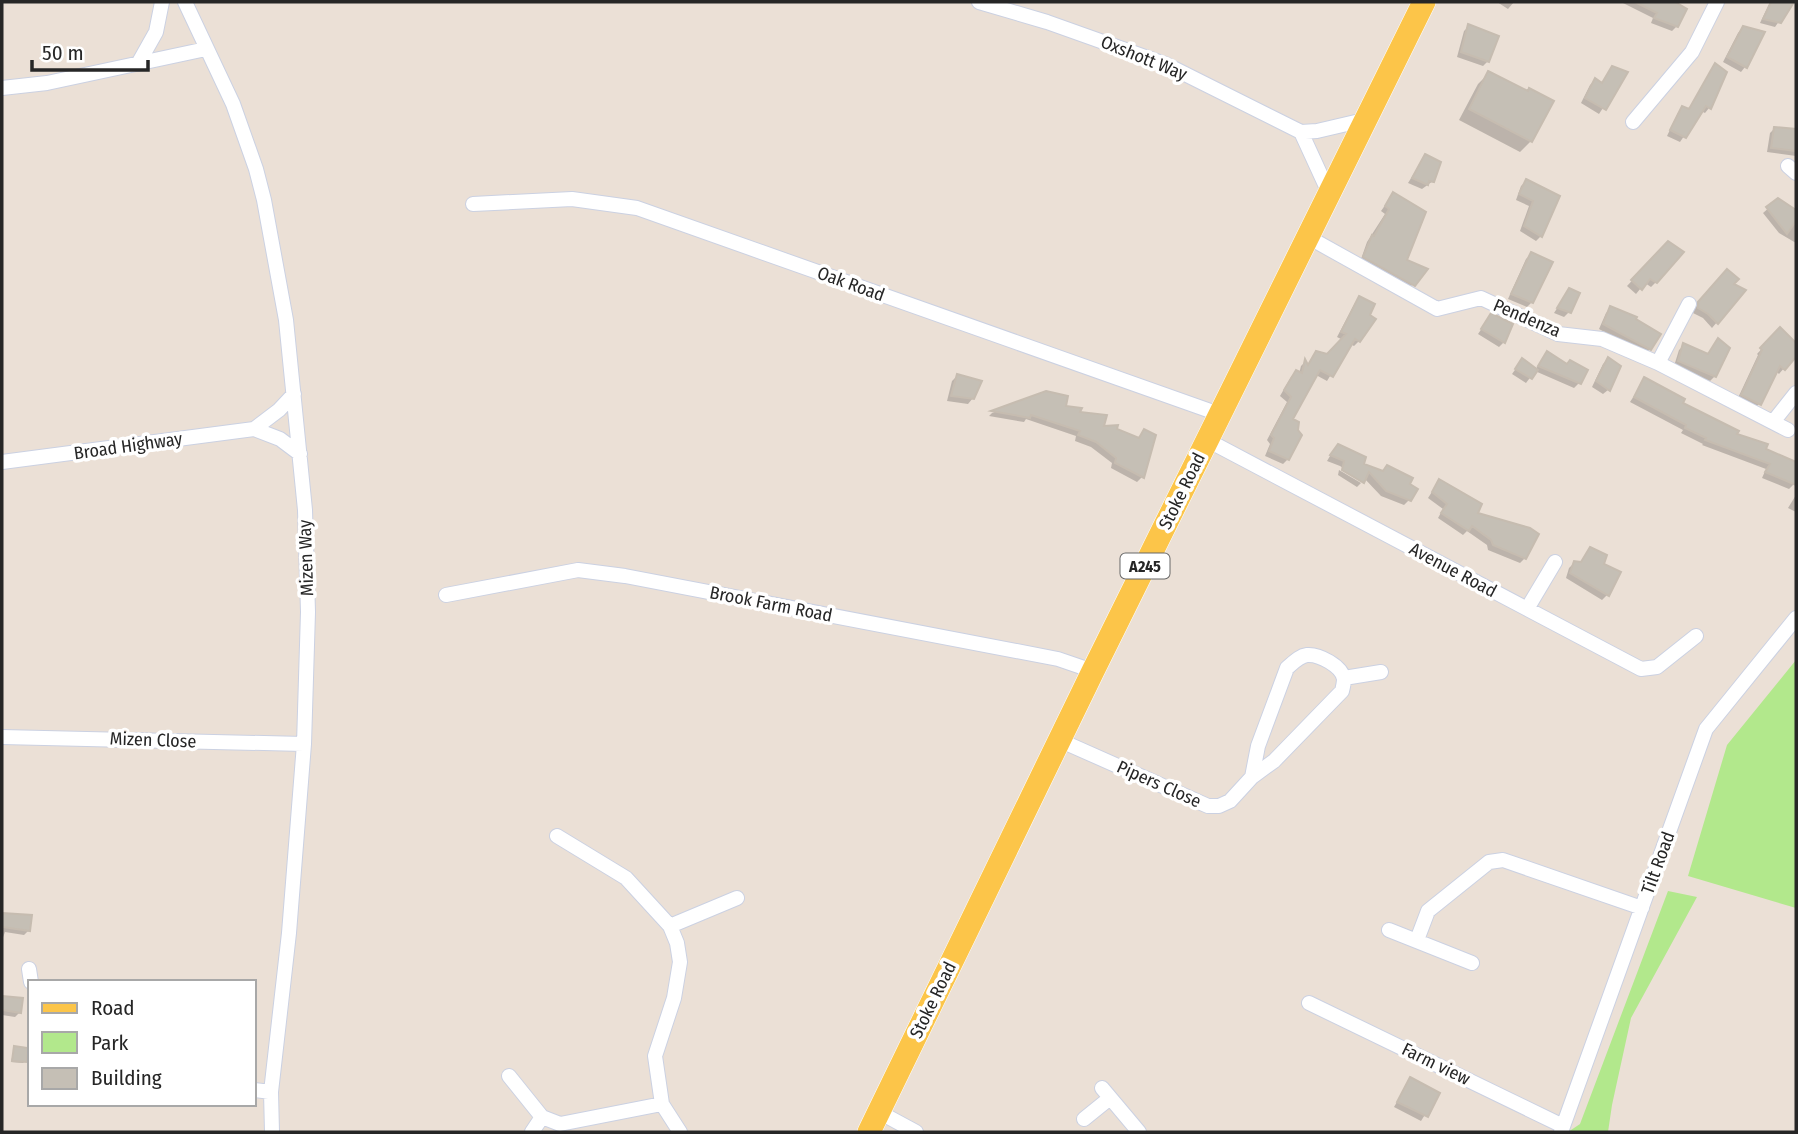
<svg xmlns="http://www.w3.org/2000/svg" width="1798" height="1134" font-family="'Fira Sans Condensed',sans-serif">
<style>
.green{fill:#b2e88c}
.shadow{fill:#0003}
.building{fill:#c5bfb5;stroke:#c6bcb0;stroke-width:2}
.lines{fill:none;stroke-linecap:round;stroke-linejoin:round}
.street-casing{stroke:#cbd1e2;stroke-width:16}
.primary-casing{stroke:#fff;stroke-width:24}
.street{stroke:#fff;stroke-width:14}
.primary{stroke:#fcc549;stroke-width:23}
.labels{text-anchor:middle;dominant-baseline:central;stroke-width:7;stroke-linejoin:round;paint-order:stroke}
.shield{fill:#fff;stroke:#676767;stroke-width:2}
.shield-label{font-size:16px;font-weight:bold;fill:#262626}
.street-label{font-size:18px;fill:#262626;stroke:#fff}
</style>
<rect width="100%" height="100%" fill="#ebe0d6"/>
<!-- green -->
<path class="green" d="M1796,660V908L1688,876L1727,745Z
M1668,891L1697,897L1631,1018L1612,1105L1608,1132H1568L1580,1124Z"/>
<!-- shadow -->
<path class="shadow" d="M1497,2H1514L1508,9Z
M1621,2H1670L1684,10L1677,26L1672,31L1651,23L1653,18Z
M1770,2H1792L1775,27L1760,23Z
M1469,26L1488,61L1483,66L1457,57L1464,31Z
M1743,27L1745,67L1741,72L1723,62L1738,33Z
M1716,66L1709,108L1705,113L1701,111L1680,142L1667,136L1678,113L1682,108L1688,111Z
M1613,68L1626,73L1599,114L1581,103L1590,85L1595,80L1601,84Z
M1489,73L1527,93L1531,141L1520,152L1459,120L1478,84Z
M1775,128L1796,131V156L1767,152L1770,133Z
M1425,156L1433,181L1422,189L1408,183Z
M1526,181L1558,197L1541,236L1536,241L1520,231L1529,206L1516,200L1521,186Z
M1393,194L1404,261L1413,284L1408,289L1360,262L1367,242L1385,214L1381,211Z
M1778,200L1796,213L1794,220L1796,222V243L1779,233L1763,213Z
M1668,243L1656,282L1651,287L1645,283L1636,294L1627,286Z
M1531,254L1532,302L1527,307L1508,299L1526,259Z
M1723,276L1743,291L1712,328L1703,318L1693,313L1694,309Z
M1569,290V312L1564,317L1554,313Z
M1360,298L1359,341L1354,346L1350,344L1327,381L1316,375L1291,420L1288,459L1283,464L1265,456L1270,444L1267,440L1287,402L1280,396L1291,377L1296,372L1299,374L1301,366L1305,362L1307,366L1316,353L1327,356L1343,340L1337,337L1355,303Z
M1611,308L1650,349L1645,354L1599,329L1606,313Z
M1491,315L1504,342L1499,347L1478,334Z
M1780,329L1796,346V354L1779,374L1776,371L1759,404L1754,409L1737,400L1758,355L1757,354Z
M1718,340L1715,376L1710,381L1674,366L1679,350L1684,345L1707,356Z
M1547,353L1579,383L1574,388L1535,371L1526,383L1512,374L1522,360L1535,370Z
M1608,359V390L1603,394L1592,387L1603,364Z
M957,376L973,398L968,404L947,401L952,381Z
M1645,379L1680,404L1735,435L1796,464V479L1794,484L1789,489L1762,478L1766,469L1702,445L1703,444L1681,433L1683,430L1630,402Z
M1046,393L1064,408L1101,428L1115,430L1137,439L1144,432L1154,436L1142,477L1137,482L1111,468L1112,463L1091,447L1075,441L1076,436L1026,419L1024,422L989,416L992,413Z
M1333,451L1408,485L1409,500L1404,505L1381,496L1364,478L1363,481L1340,466L1327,461Z
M1339,470L1361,483L1357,487L1338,475Z
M1439,481L1475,514L1525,558L1520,563L1488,550L1487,545L1467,531L1463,535L1438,518L1443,509L1428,498Z
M1796,495V512L1788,508Z
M1590,549L1602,564L1607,595L1602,600L1566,578L1569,568L1574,563L1579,564Z
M2,914L30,916L29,930L24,935L5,932L2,940Z
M2,997L21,1000L20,1012L15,1017L2,1015Z
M14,1048L25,1061L23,1063L11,1062Z
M1410,1080L1438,1094L1421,1121L1394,1107Z"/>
<!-- building -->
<path class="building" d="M1635,2H1675L1687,9L1678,27L1654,18L1657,13Z
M1771,2H1794L1781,23L1763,19Z
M1468,24L1499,36L1489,62L1461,52Z
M1743,26L1765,32L1747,68L1727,57Z
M1715,63L1727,72L1711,109L1706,106L1686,138L1670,130L1682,106L1689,109Z
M1612,66L1628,72L1606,110L1585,98L1595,78L1602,83Z
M1488,71L1528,91L1529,88L1554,101L1532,142L1469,109Z
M1774,127L1796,129V151L1771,148Z
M1425,154L1441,162L1434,182L1429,181L1428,185L1412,178Z
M1526,179L1560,196L1542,237L1524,226L1533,201L1519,194Z
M1393,192L1426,212L1407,260L1428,269L1415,286L1363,257L1372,235L1374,236L1389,209L1385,206Z
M1778,198L1796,210V221L1787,234L1766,207Z
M1668,241L1684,252L1657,283L1650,279L1642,290L1631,280Z
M1531,252L1553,262L1533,303L1511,294Z
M1727,269L1739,279L1734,284L1746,290L1718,324L1708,314L1698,308V302Z
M1569,288L1580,293L1571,313L1557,308Z
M1359,296L1375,304L1370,315L1376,319L1360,342L1355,339L1333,377L1320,370L1293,419L1299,422L1298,430L1302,435L1289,460L1269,451L1274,438L1271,435L1291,397L1284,390L1296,370L1302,373L1305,359L1308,365L1316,351L1327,354L1346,334L1341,332Z
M1610,306L1637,317L1636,319L1661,334L1651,350L1603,324Z
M1491,313L1513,324L1505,343L1481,329Z
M1780,327L1796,343V357L1785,370L1780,366L1761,405L1741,395L1762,350L1760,348Z
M1718,338L1730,348L1716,377L1678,361L1683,343L1708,354Z
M1547,351L1567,364L1570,360L1588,370L1581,384L1538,366Z
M1608,357L1621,366L1610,391L1596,381Z
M1522,358L1538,370L1532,379L1515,369Z
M957,374L982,381L974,399L951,396Z
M1644,377L1685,399L1683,403L1739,431L1737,434L1768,444L1766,449L1796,462V485L1765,472L1770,464L1705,440L1706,438L1685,428L1686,425L1634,397Z
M1046,391L1068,396L1066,406L1082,408L1080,412L1107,415L1104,426L1118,425L1117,429L1139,438L1144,429L1156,435L1144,478L1115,463L1116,458L1096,442L1078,435L1080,431L1031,415L1030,418L991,411Z
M1338,444L1366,457L1364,464L1383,471L1387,465L1413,478L1410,484L1418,489L1411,501L1386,491L1369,472L1364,483L1342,470L1344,461L1330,455Z
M1439,479L1482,504L1478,513L1530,528L1539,534L1526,559L1493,545L1491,540L1472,526L1469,531L1441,513L1447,504L1432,492Z
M1590,547L1607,555L1604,564L1621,572L1609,596L1570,573L1574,561L1581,562Z
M2,913L32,915L30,931L2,927Z
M2,996L23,998L21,1013L2,1010Z
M14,1046L28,1048L27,1062L12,1061Z
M1410,1077L1440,1093L1428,1117L1397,1102Z"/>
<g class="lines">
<defs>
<path id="street" d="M185,2L233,104L256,169L264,200L286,320L305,510L308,612L304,744L289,933L271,1092L272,1132
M979,2L1047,22L1165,64L1301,132L1317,131L1364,120
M138,64L156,32L162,2
M2,88L47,83L206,49
M1633,122L1692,52L1717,2
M1301,132L1329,193
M1788,166L1796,173
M473,204L572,199L637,208L1219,414
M1308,237L1437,309L1481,298L1558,334L1602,339L1658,363L1788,430
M1658,363L1689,304
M1773,422L1796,393
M254,429L279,410L294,394
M1207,440L1641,669L1657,667L1696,636
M2,462L254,429L280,439L300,454
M446,595L578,570L625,576L1058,659L1093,671
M1527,609L1555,562
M1344,678L1381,672
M2,737L304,744
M1059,740L1208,806H1219L1230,801L1252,777L1274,761L1342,691C1343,687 1344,683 1344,679C1342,666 1319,654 1307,655C1299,656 1293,663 1287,668L1258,746L1252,777
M557,836L626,878L670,926L677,943L680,962L674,998L655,1056L662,1104L680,1132
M670,926L737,898
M1389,930L1472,963
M1417,940L1428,911L1489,862L1503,860L1642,908
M29,969L31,982
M1309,1003L1563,1126
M509,1076L542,1117L560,1124L662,1104
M1102,1088L1139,1132
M254,1090L271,1092
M879,1112L916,1132
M1084,1119L1110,1098
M532,1132L542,1117
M1561,1132L1706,729L1796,618"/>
<path id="primary" d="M869,1132L1093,671L1424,2"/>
</defs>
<!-- street casing -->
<use href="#street" class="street-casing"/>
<!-- primary casing -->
<use href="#primary" class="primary-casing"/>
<!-- street -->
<use href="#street" class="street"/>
<!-- primary -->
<use href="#primary" class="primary"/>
</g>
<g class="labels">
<!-- shield labels -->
<rect class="shield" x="1120.5" y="553.5" width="49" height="25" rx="5"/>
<g class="shield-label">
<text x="1145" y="566">A245</text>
</g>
<!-- street labels -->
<g class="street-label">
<text transform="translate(1144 58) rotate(22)">Oxshott Way</text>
<text transform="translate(851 284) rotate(20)">Oak Road</text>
<text transform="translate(1527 318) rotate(23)">Pendenza</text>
<text transform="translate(128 446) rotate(-8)">Broad Highway</text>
<text transform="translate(1182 491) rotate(-64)">Stoke Road</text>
<text transform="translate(306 558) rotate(-92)">Mizen Way</text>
<text transform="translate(1453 570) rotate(28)">Avenue Road</text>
<text transform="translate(771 604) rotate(11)">Brook Farm Road</text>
<text transform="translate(153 740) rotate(2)">Mizen Close</text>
<text transform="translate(1159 784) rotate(24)">Pipers Close</text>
<text transform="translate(1658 863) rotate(-70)">Tilt Road</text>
<text transform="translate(933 1000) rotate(-64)">Stoke Road</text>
<text transform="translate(1436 1064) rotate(26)">Farm view</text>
</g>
</g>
<!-- border -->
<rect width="1798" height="1134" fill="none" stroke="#262626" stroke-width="7"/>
<!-- legend -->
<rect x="28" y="980" width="228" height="126" fill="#ffffff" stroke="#a8a8a8" stroke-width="2"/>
<rect x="42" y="1003" width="35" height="10" fill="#fcc549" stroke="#a8a8a8" stroke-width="2"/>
<text x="91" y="1015" font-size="21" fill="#262626">Road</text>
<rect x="42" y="1032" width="35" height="21" fill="#b2e88c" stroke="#a8a8a8" stroke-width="2"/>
<text x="91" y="1050" font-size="21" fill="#262626">Park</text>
<rect x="42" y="1068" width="35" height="21" fill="#c5bfb5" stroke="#a8a8a8" stroke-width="2"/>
<text x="91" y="1085" font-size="21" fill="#262626">Building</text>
<!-- scale -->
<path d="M32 60v10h116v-10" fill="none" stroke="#262626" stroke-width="3.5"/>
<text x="42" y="60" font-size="21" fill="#262626" stroke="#ffffff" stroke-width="5" paint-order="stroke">50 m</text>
</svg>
